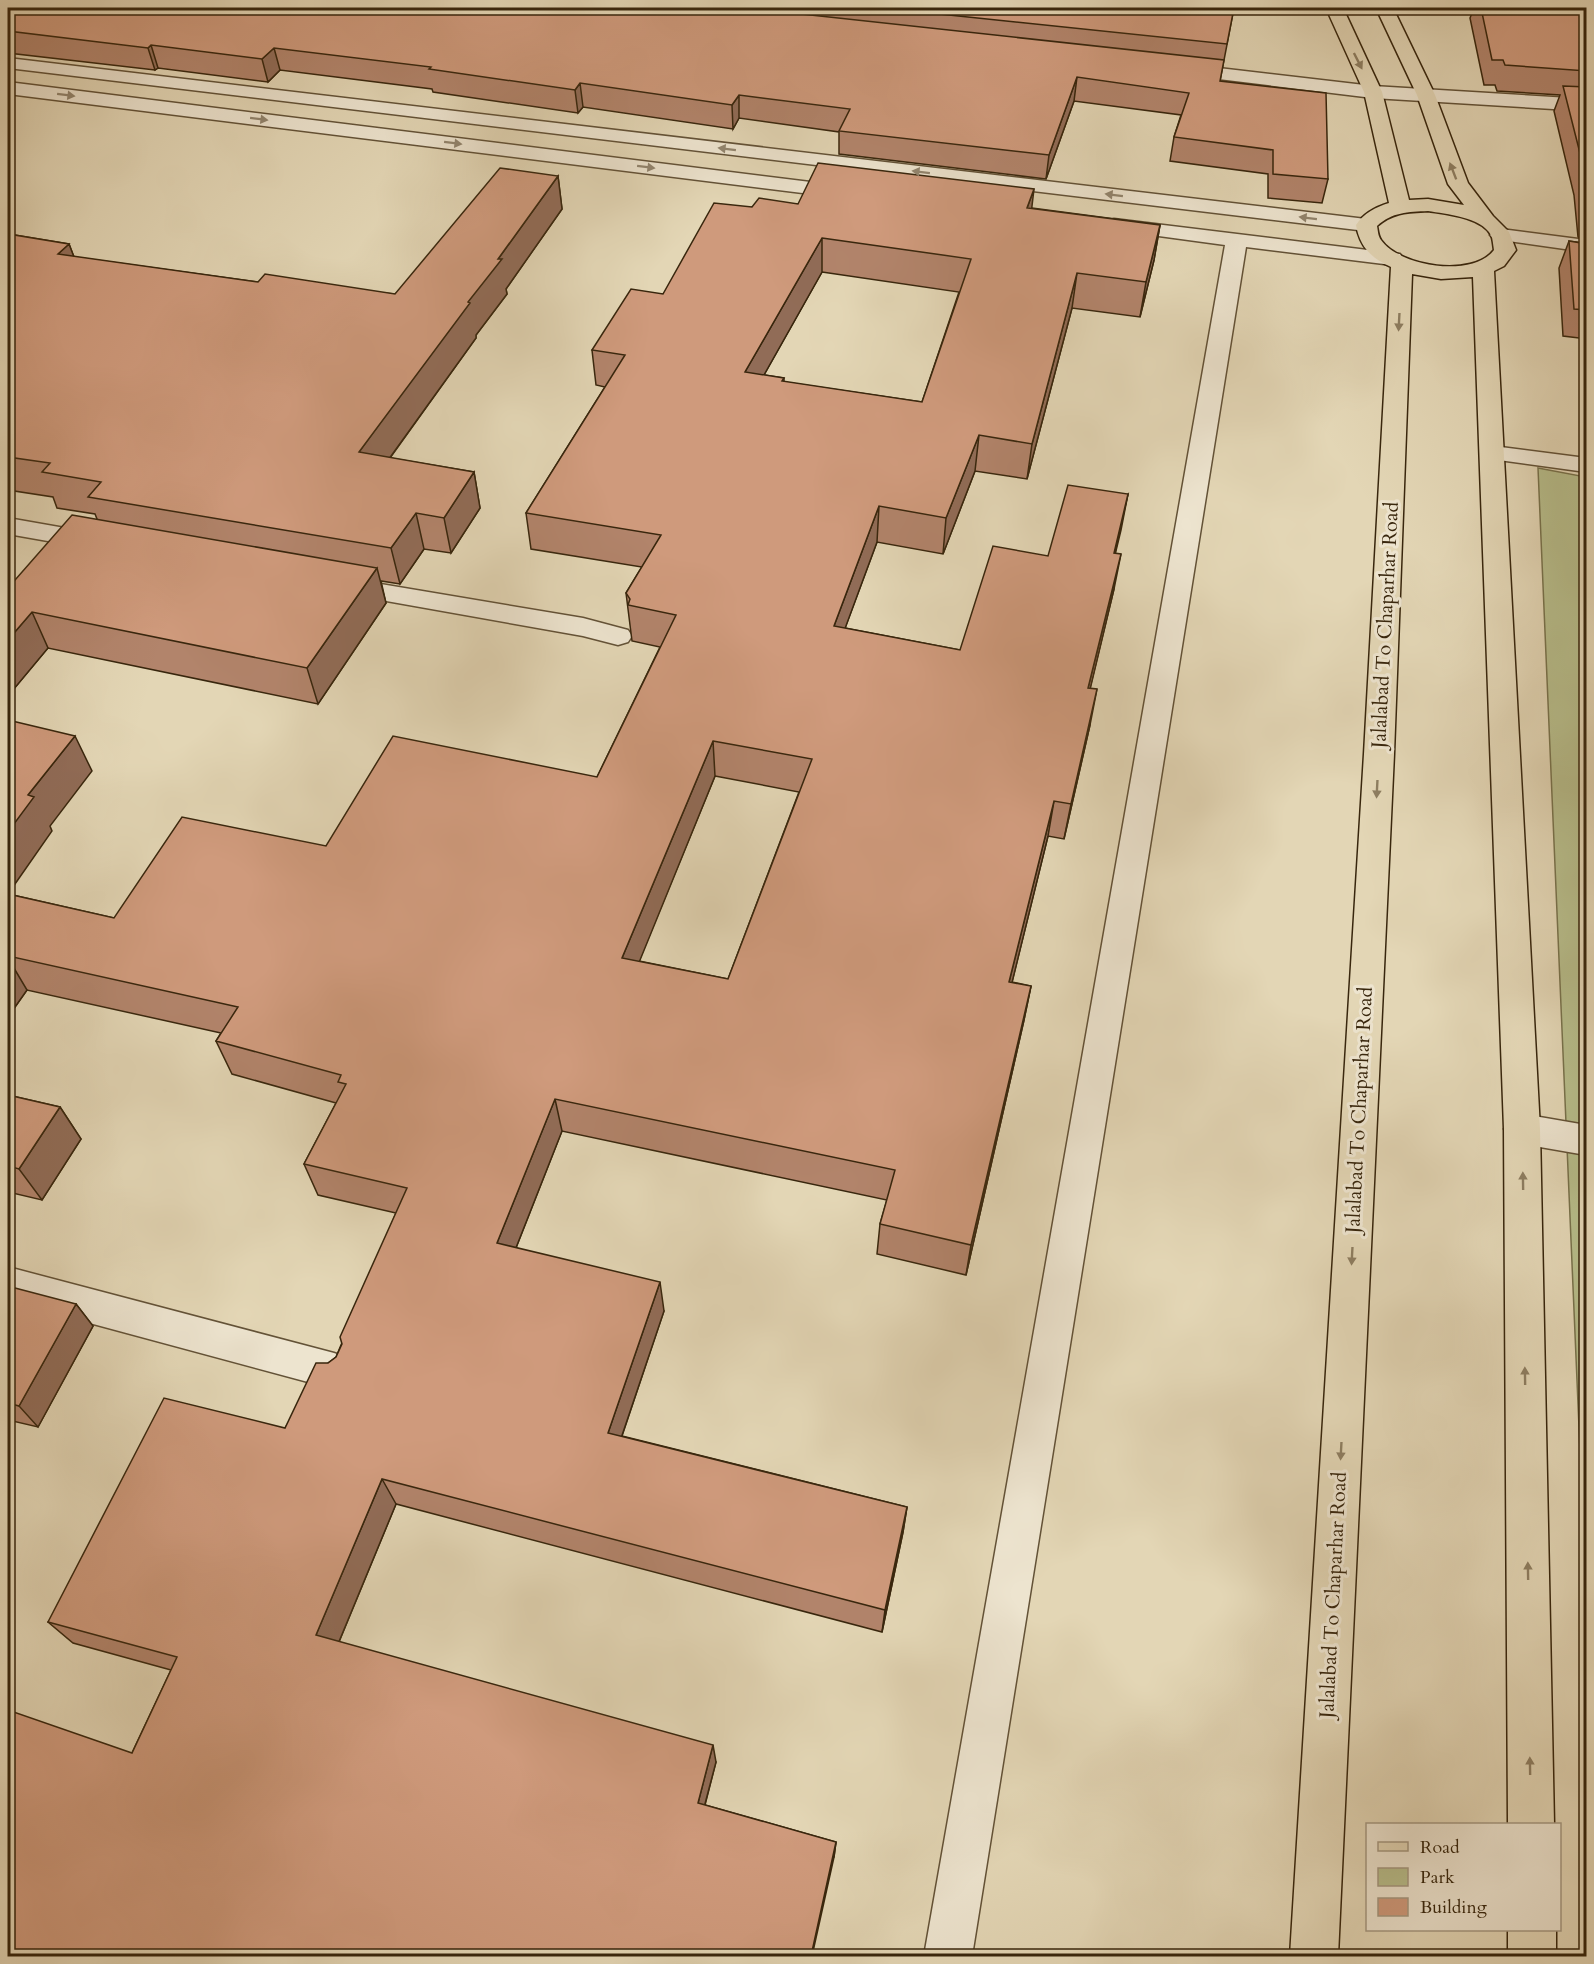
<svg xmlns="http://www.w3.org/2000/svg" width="1594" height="1964" font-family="Cardo,serif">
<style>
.green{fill:#b7bd8b;stroke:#78724c;stroke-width:1.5}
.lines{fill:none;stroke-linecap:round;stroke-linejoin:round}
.minor-casing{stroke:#635237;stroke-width:3}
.major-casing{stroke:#38260d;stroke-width:3}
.minor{fill:#ede4cf;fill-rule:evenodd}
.major{fill:#e3d6b5;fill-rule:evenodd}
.wall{fill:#b2846b;stroke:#38260d;stroke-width:1.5;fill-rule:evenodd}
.shaded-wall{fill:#916c57;stroke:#38260d;stroke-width:1.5}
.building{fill:#cf9a7c;stroke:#38260d;stroke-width:1.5;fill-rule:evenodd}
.oneway{fill:#8e7e61}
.oneway2{fill:#92856e}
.labels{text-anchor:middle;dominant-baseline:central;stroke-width:6;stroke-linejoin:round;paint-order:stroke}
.street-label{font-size:20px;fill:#38260d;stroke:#ede4cf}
</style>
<rect width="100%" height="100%" fill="#e3d6b5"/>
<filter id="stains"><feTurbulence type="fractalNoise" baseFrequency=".00333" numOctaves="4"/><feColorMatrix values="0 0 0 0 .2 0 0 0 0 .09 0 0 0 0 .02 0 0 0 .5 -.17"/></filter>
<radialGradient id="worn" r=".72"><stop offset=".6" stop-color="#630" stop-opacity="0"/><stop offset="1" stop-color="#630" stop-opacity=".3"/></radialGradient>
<!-- green -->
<path class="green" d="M1538,468L1586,477V1591Z"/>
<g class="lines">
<defs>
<path id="minor" d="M8,58L1366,219L1373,221L1376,225L1373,229L1366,231L8,68Z
M1176,63L1373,86L1586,99V111L1373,98L1169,73L1167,69L1169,65Z
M8,82L851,187L858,189L861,193L858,197L851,199L8,94Z
M1114,219L1392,253L1400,254L1403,259L1400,264L1392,265L1246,247L972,1956H924L1225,245L1107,229L1104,225L1107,221Z
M1501,229L1586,240V252L1494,239L1490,235L1494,231Z
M1493,446L1586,458V472L1484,458L1481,453L1484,448Z
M8,518L99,534L108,536L112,542L108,548L99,550L8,534Z
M339,577L583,618L628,630L632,636L628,642L618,645L583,636L330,591L326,585L330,579Z
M1522,1114L1586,1125V1155L1522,1144L1510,1140L1504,1129L1510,1118Z
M8,1267L334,1353L348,1358L354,1371L348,1384L334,1389L8,1301Z"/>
<path id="major" d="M1326,8H1343L1382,92L1409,200L1428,199L1464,205L1448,184L1417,95L1376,8H1393L1435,95L1468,183L1493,216L1509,232L1516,250L1504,266L1494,271L1540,1129L1554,1824H1508L1504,1129L1473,277L1441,279L1412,274L1394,754L1338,1956H1290L1364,754L1391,267C1371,258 1360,247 1356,225C1364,213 1376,207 1389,203L1364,92ZM1428,211C1446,214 1481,217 1491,235C1493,239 1493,245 1494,250C1473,278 1400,267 1381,240C1378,236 1378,231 1377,226C1392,212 1408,212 1428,211Z
M1508,1930H1556V1956H1508Z"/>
</defs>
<!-- minor casing -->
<use href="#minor" class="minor-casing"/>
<!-- major casing -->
<use href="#major" class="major-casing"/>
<!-- minor -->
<use href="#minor" class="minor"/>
<!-- major -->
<use href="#major" class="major"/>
</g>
<!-- wall -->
<path class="wall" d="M8,8H1234L1220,81L1328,179L1322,203L1268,198V174L1170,161L1174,137L1181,115L1074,101L1046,179L839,154V132L739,118L733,129L583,107L578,113L433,92L432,89L280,70L268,82L158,68L155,70L8,53Z
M1474,8H1584L1587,16V339L1563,336L1559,268L1569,241L1584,243L1586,239L1578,237L1574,195L1554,111L1560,95L1497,91L1495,85H1484L1470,18Z
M558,176L562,209L506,289L507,294L476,335V338L390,458L474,472L480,508L451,553L424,549L400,584L381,581L386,603L318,704L48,648L8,696V588L97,519L95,514L57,508L53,497L8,490V234L69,244L74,257L258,282L395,294Z
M798,204L1032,208L1160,225L1154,260L1140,317L1072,308L1027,479L975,471L943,554L877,542L845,628L960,650L1048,556L1128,494L1115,553L1114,589L1090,688V725L1064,839L1048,836L1012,982L1031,986L1024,1020L966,1275L877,1254L880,1224L887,1200L562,1131L516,1248L664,1311L622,1436L907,1507L903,1532L882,1632L396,1504L339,1642L716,1762L705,1805L836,1842L834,1857L132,1753L171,1670L73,1643L48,1622L285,1428L328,1363L336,1357L396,1213L318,1195L304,1164L336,1103L232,1074L216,1041L221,1033L27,990L8,1017V894L114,918L326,846L597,777L660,647L632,641L626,593L642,567L531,549L526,513L605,387L596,385L592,350L663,294L752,207ZM822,272L959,292L922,402L784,382V378L764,375ZM715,776L799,792L728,979L639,961Z
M8,1095L60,1107L81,1139L42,1200L8,1192Z
M8,1301L76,1304L93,1326L38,1427L8,1420Z"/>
<!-- shaded-wall -->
<path class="shaded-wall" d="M151,45L158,68L155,70L148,48Z
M274,48L280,70L268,82L262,59Z
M1077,77L1074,101L1046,179L1049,155Z
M580,83L583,107L578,113L575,90Z
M739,95V118L733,129L732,105Z
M558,176L562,209L506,289L507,294L476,335V338L368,488L359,452Z
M1034,189L1030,223L1027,208Z
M1160,225L1154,260L1140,317L1146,282Z
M822,238V272L746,407L745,372Z
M69,244L82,278L58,254Z
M1077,273L1072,308L1027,479L1032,444Z
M979,435L975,471L943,554L946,518Z
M474,472L480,508L451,553L444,518Z
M1128,494L1121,530L1107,588L1114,553Z
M879,506L877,542L833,661L834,626Z
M416,513L424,549L400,584L391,548Z
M1121,554L1114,589L1082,723L1088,688Z
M377,568L386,603L318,704L307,668Z
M32,612L48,648L8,696V640Z
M1097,689L1090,725L1064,839L1071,804Z
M75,736L92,771L50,826L52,831L8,894V832L28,795Z
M713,741L715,776L627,992L622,958Z
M1054,801L1048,836L1004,1015L1009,982Z
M8,958L27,990L8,1017Z
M1031,986L1024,1020L966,1275L971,1245Z
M555,1099L562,1131L506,1273L497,1243Z
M60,1107L81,1139L42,1200L19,1169Z
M660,1282L664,1311L614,1459L608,1433Z
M76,1304L93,1326L38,1427L19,1406Z
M382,1479L396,1504L333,1656L316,1635Z
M907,1507L903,1532L882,1632L885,1610Z
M713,1745L716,1762L701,1819L698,1803Z
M836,1842L834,1857L812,1956H811Z"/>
<!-- building -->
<path class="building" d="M8,8H746L1224,60L1220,81L1326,93L1328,179L1273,174V150L1174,137L1189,93L1077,77L1049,155L839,131L850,109L739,95L732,105L580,83L575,90L429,69L431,67L274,48L262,59L151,45L148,48L8,31Z
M882,8H1234L1227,44Z
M1481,8H1584L1587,16V71L1505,65L1503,60H1492Z
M1563,86L1587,87V190L1584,169Z
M818,163L1034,189L1027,208L1160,225L1146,282L1077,273L1032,444L979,435L946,518L879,506L834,626L960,650L993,546L1048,556L1068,485L1128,494L1114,553L1121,554L1088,688L1097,689L1071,804L1054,801L1009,982L1031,986L971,1245L880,1224L895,1170L555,1099L497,1243L660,1282L608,1433L907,1507L885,1610L382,1479L316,1635L713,1745L698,1803L836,1842L811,1956H8V1710L132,1753L177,1657L48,1622L164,1398L285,1428L316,1363H328L336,1357L342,1344L340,1337L407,1188L304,1164L346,1084L338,1082L341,1075L216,1041L238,1007L8,956V894L114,918L182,817L326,846L393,736L597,777L676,615L628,605L630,599L626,593L661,535L526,513L625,355L592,350L631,289L663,294L714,203L752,207L759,198L798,204ZM822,238L971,259L922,402L782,381L784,378L745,372ZM713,741L812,759L728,979L622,958Z
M500,168L558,176L498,259H502L468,302L470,303L359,452L474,472L444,518L416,513L391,548L88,497L101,482L42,472L50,463L8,457V234L69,244L58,254L258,282L265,274L395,294Z
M1569,241L1587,244V310L1574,309Z
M72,515L377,568L307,668L32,612L8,640V588Z
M8,720L75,736L28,795L34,797L8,832Z
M8,1095L60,1107L19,1169L8,1166Z
M15,1288L76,1304L19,1406L8,1403V1301Z"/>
<!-- one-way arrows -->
<defs><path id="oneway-solid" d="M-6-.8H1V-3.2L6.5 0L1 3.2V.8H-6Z" transform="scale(1.5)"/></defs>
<g class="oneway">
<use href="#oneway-solid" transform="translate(1358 61) rotate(63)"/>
<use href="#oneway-solid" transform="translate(1453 171) rotate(-111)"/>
<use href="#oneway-solid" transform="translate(1399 322) rotate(93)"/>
<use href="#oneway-solid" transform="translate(1377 789) rotate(93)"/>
<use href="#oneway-solid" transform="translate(1523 1181) rotate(-91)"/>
<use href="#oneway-solid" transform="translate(1352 1256) rotate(93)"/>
<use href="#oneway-solid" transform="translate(1525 1376) rotate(-91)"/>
<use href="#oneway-solid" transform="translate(1341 1451) rotate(93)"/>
<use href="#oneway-solid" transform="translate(1528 1571) rotate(-91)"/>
<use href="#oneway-solid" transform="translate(1530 1766) rotate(-91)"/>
</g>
<g class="oneway2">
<use href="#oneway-solid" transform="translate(66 95) rotate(7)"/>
<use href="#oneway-solid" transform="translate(259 119) rotate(7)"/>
<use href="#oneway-solid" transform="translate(453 143) rotate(7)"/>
<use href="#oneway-solid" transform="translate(727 149) rotate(-173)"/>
<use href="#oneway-solid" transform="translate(646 167) rotate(7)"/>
<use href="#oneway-solid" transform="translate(921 172) rotate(-173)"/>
<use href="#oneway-solid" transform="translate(1114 195) rotate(-173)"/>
<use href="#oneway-solid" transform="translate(1308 218) rotate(-173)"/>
</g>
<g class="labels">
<!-- street labels -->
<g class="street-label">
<text transform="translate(1385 625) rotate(-87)">Jalalabad To Chaparhar Road</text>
<text transform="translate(1359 1110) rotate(-87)">Jalalabad To Chaparhar Road</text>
<text transform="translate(1333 1595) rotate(-87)">Jalalabad To Chaparhar Road</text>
</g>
</g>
<!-- margin -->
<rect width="1594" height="1964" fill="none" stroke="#e3d6b5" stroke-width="30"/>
<rect x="9" y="9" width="1576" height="1946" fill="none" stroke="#38260d" stroke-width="3"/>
<rect x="15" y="15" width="1564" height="1934" fill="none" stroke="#38260d" stroke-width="1.5"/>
<!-- legend -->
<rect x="1366" y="1823" width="195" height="108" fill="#ede4cf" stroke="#a59881" stroke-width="1.5"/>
<rect x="1378" y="1842" width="30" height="9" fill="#e3d6b5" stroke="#a59881" stroke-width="1.5"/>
<text x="1420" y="1853" font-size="18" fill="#38260d">Road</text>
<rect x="1378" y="1868" width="30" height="18" fill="#b7bd8b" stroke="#a59881" stroke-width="1.5"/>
<text x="1420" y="1883" font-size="18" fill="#38260d">Park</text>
<rect x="1378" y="1898" width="30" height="18" fill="#cf9a7c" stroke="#a59881" stroke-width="1.5"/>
<text x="1420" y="1913" font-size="18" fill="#38260d">Building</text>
<rect width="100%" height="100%" filter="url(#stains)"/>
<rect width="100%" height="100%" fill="url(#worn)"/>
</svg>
